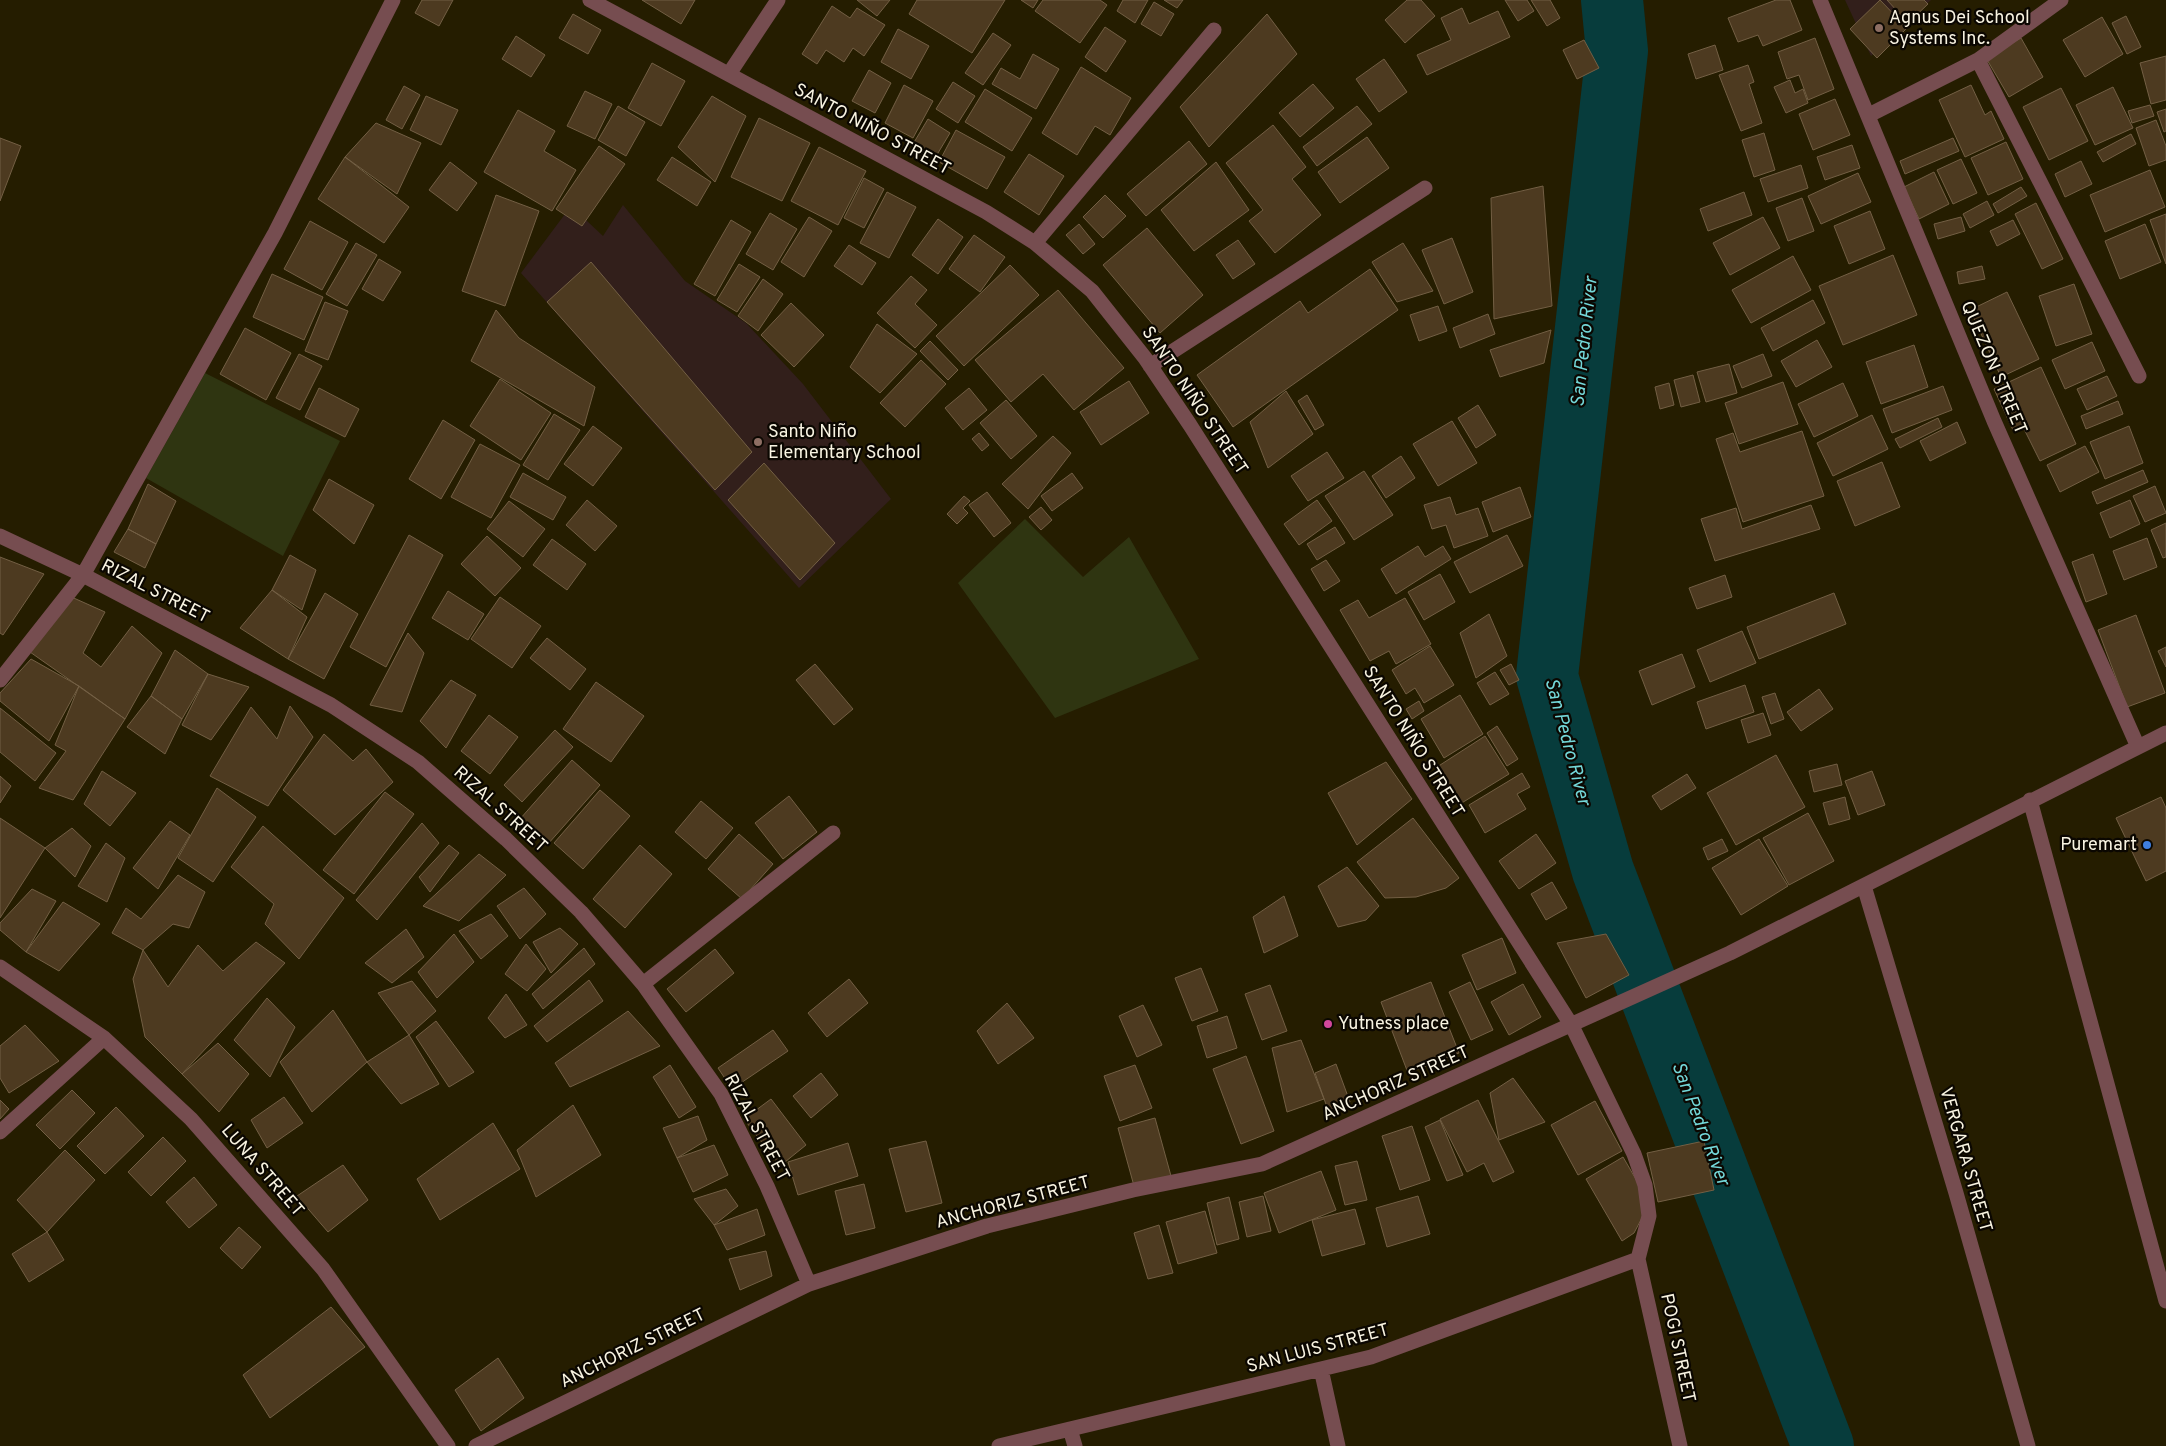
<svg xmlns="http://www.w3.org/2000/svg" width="2166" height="1446" font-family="Overpass,sans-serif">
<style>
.education{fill:#321f1b}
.green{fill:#2f3511}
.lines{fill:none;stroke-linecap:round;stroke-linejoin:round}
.river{stroke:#073c3c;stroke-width:62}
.building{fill:#4d3a20;stroke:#735f44}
.minor{stroke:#764d50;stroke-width:15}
.education-dot{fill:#8d6e63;stroke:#0b0701;stroke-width:2}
.shop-dot{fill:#3f7fe0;stroke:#0b0701;stroke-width:2}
.hotel-dot{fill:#d1479c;stroke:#0b0701;stroke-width:2}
.labels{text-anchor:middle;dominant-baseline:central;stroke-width:4.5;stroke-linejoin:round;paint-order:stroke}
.poi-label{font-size:18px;fill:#f8f3e1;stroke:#0b0701;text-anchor:start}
.street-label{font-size:18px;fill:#f8f3e1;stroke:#0b0701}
.water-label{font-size:19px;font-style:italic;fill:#73d7d8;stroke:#0b0701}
</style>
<rect width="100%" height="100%" fill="#251d00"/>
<!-- education -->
<path class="education" d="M1845,0H1931L1871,56Z
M623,205L685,281L746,323L803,384L891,499L799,588L521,273L571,206L603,236Z"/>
<!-- green -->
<path class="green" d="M205,373L340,441L283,556L146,478Z
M1025,519L1083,577L1129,537L1199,659L1055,718L958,583Z"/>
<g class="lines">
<!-- river -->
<path class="river" d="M1612,0L1617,51L1547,676L1603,871L1823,1446"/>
</g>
<!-- building -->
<path class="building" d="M422,0H453L439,26L415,13Z
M642,0H695L681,24Z
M857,0H890L877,16Z
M917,0H1005L972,53L909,14Z
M1021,0H1038L1033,8Z
M1043,0H1100L1107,5L1080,43L1035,11Z
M1123,0H1148L1135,23L1117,11Z
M1164,0H1183L1177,8Z
M1407,0H1421L1435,16L1405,43L1385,20Z
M1505,0H1527L1534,11L1518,21Z
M1531,0H1550L1560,18L1547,26Z
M1776,0H1790L1802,30L1763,46L1758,35L1738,42L1728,18Z
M1880,0L1907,28L1877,58L1850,29Z
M1887,0H1924L1928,4L1908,23Z
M1154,2L1174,14L1161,36L1141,24Z
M832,6L850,18L857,8L885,25L864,56L853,48L844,62L826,50L817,64L802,54Z
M1462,8L1469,24L1498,11L1510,37L1427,75L1417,55L1451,40L1441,18Z
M573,14L601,30L588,54L559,38Z
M1267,14L1297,54L1209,147L1180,107Z
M2126,16L2141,47L2127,54L2112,23Z
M2102,17L2123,54L2085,77L2063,40Z
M1105,27L1126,41L1106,72L1085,57Z
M898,29L929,46L911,79L881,62Z
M993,33L1011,45L983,85L965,73Z
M516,36L545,55L531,77L502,59Z
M1815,38L1834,89L1808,100L1799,75L1787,79L1778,52Z
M2021,38L2043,77L2009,97L1986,58Z
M1584,40L1599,68L1577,79L1563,50Z
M1715,45L1723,70L1696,79L1688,54Z
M1033,54L1059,69L1036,109L992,84L1001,68L1020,79Z
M2166,56V100L2151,104L2140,63Z
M1384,59L1407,92L1379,112L1356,79Z
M652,63L685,81L661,126L628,108Z
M1748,65L1754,82L1749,84L1762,123L1741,131L1719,75Z
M1081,67L1131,98L1110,135L1095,126L1077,155L1042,133Z
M869,70L891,83L875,113L852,101Z
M1790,80L1795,93L1803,89L1808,103L1786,113L1774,87Z
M953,82L975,96L958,123L936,109Z
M1313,84L1334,108L1300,137L1279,113Z
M904,85L933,101L913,138L885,123Z
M1971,85L1985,115L1991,111L2004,139L1965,157L1939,100Z
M404,86L420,95L402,129L386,120Z
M2113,87L2133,128L2095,145L2076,105Z
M2061,88L2088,141L2049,160L2023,107Z
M985,89L1032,118L1012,151L965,122Z
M585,91L612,104L595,139L567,126Z
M426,96L458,110L441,145L410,130Z
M712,96L746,116L715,182L678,147Z
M1835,99L1850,135L1813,150L1799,114Z
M2150,105L2154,116L2132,123L2128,111Z
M618,106L645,122L626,156L598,140Z
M1357,106L1372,124L1317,166L1303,147Z
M2166,109V131L2164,132L2157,112Z
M518,110L555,131L544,151L576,170L552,211L484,172Z
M759,118L810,143L782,201L731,177Z
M928,119L950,133L935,158L913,144Z
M2156,120L2166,146V160L2149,166L2136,128Z
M376,123L421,143L397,194L345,157Z
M1273,125L1306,167L1292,179L1321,215L1275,253L1249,221L1263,210L1226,163Z
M956,130L1005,157L987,189L939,162Z
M1764,133L1775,170L1754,177L1742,140Z
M2131,134L2136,144L2103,162L2097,152Z
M1367,137L1389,168L1340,203L1318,172Z
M0,138L21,146L0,201Z
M1953,138L1959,151L1905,174L1900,161Z
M1189,141L1207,164L1146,216L1127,194Z
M2006,142L2023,179L1988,195L1971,158Z
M1852,145L1860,168L1825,180L1817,157Z
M599,146L625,164L582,226L556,209Z
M819,147L866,171L838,225L791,201Z
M1029,154L1064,176L1039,215L1004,192Z
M345,157L409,207L384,243L318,199Z
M672,157L711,182L697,206L657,180Z
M1961,159L1977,193L1953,204L1937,170Z
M2081,161L2092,184L2065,197L2055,174Z
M450,162L477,183L457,211L429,190Z
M1216,162L1249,210L1194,251L1161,210Z
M1801,165L1808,188L1768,202L1760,179Z
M2150,170L2165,207L2105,232L2090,195Z
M1934,172L1949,204L1919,219L1904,187Z
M1858,173L1871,202L1821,224L1808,196Z
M864,178L884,189L864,228L844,218Z
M1543,186L1552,306L1494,319L1491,198Z
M2021,187L2027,196L1998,213L1993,204Z
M887,192L916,207L889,258L860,243Z
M1744,192L1752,215L1708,231L1700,209Z
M496,195L539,211L505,306L462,291Z
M1105,195L1126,216L1103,238L1083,217Z
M1802,198L1814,231L1788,241L1776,208Z
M1987,201L1994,215L1970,228L1963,214Z
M2036,203L2063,259L2042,269L2015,214Z
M1870,211L1885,249L1849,264L1834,226Z
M770,213L797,229L773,270L746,254Z
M2166,214V264L2150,220Z
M809,217L832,231L804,277L781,262Z
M1763,217L1780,248L1730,275L1713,243Z
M1961,217L1965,231L1938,239L1934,224Z
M938,219L963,237L938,274L912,255Z
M731,220L751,232L715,296L694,284Z
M2013,220L2020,234L1997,246L1990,231Z
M310,221L348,242L322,290L284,269Z
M1079,224L1095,244L1083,254L1066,235Z
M2145,224L2161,262L2120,279L2105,241Z
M1147,228L1203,295L1160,333L1103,265Z
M974,235L1005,257L980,292L949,269Z
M1452,238L1473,292L1444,304L1422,250Z
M1238,240L1255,264L1233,279L1216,255Z
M356,243L377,255L347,306L326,294Z
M1403,243L1433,291L1397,302L1372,262Z
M849,245L876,263L862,285L834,266Z
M1893,255L1917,315L1843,345L1819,286Z
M1793,256L1811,290L1751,323L1732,290Z
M379,259L401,272L383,301L362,289Z
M591,262L752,452L715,490L547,302Z
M739,264L760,277L737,312L717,300Z
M1010,265L1039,295L964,366L936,336Z
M1982,266L1985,279L1959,284L1957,272Z
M1370,269L1398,310L1233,427L1197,375L1300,301L1308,313Z
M272,274L323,297L304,340L253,317Z
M911,276L927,290L915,304L937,325L915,348L877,313Z
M763,279L783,294L758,331L738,316Z
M2074,284L2092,334L2056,346L2039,296Z
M1058,290L1124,368L1074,410L1043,374L1011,402L975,360Z
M2007,292L2039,359L2001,377L1970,310Z
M1813,300L1825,323L1773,351L1761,328Z
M325,302L348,311L328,360L305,351Z
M791,303L824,335L794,367L761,335Z
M1438,306L1447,331L1419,341L1410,315Z
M496,310L519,338L595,387L584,426L471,361Z
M1488,314L1495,334L1460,348L1453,328Z
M877,324L917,354L880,393L850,367Z
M245,328L291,353L266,400L220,374Z
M1551,330L1544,363L1500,377L1490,350Z
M1817,340L1832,367L1796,387L1781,361Z
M930,341L958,370L948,380L920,351Z
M2092,342L2105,371L2065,389L2052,360Z
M1914,345L1928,387L1881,404L1866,362Z
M299,354L322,366L300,410L276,398Z
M1763,354L1772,376L1742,388L1733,366Z
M921,360L946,384L905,427L880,403Z
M1729,364L1737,393L1706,402L1697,372Z
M2041,367L2076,444L2040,461L2022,425L2013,430L1994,389Z
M1693,375L1700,402L1681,407L1674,380Z
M2107,376L2117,396L2087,410L2077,389Z
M500,379L551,413L521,460L470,426Z
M1129,381L1149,413L1101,445L1080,412Z
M1783,382L1798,424L1739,444L1725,403Z
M1669,383L1674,405L1660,409L1655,387Z
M1843,383L1858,416L1814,437L1798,404Z
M1943,386L1952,410L1892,433L1883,409Z
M319,388L359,409L345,437L305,417Z
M969,388L987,410L963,430L945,408Z
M1286,391L1313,434L1268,468L1250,422Z
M1307,395L1324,425L1315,430L1298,401Z
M1006,400L1037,436L1011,459L980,423Z
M2118,401L2123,414L2086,429L2081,416Z
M1478,405L1496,435L1476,448L1458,418Z
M554,414L580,430L548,480L523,465Z
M1872,415L1888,449L1833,476L1817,443Z
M1938,418L1942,427L1900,448L1895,439Z
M443,420L475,440L441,499L409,479Z
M1452,421L1477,463L1438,486L1413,444Z
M1957,422L1966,443L1930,461L1920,441Z
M593,426L622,448L593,486L564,464Z
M2129,426L2143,463L2105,479L2090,442Z
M1802,431L1824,496L1743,522L1716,439L1733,433L1740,452Z
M979,433L989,445L982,451L972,439Z
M1053,436L1071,453L1028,509L1002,484Z
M480,444L520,465L491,518L451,497Z
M2085,446L2099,472L2060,492L2047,465Z
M1327,452L1344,478L1308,501L1291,476Z
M1401,456L1415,478L1386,498L1372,476Z
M1882,462L1900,507L1855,526L1837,481Z
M764,463L835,543L800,580L728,500Z
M2143,470L2148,482L2097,504L2092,492Z
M1364,471L1393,515L1354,540L1325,496Z
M523,473L566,497L553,520L510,497Z
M1072,473L1083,488L1052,511L1041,496Z
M329,479L374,505L354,544L313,510Z
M148,484L176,501L156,544L128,529Z
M2155,486L2166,513L2145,522L2133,496Z
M1520,487L1531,517L1493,532L1482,502Z
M987,492L1011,523L994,537L969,505Z
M964,496L970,501L963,508L968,513L957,524L947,514Z
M1450,497L1456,515L1478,508L1488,536L1454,548L1446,525L1432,529L1424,505Z
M587,500L617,526L595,551L566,525Z
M1317,500L1332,521L1299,545L1284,524Z
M2130,500L2140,524L2110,538L2100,513Z
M509,501L545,529L523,557L487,529Z
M1811,505L1820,529L1715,561L1701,519L1736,508L1742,529Z
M1041,507L1052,520L1041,530L1029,517Z
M2166,523V557L2163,558L2151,530Z
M1335,527L1345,543L1317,560L1307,544Z
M128,529L156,544L145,568L114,552Z
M409,535L443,555L386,667L350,647Z
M1507,535L1523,566L1470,593L1454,562Z
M487,536L521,568L495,596L461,564Z
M2147,538L2157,567L2124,580L2113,551Z
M552,539L586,564L567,590L533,565Z
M1418,546L1425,557L1443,546L1451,559L1396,594L1381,569Z
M2093,554L2107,594L2086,602L2072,562Z
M290,555L316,570L302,610L272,590Z
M0,557L44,574L3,635L0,633Z
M1326,560L1340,581L1324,591L1311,569Z
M1440,574L1455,602L1424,620L1408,592Z
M1725,575L1732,597L1697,609L1689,588Z
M272,590L307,617L288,659L240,628Z
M448,591L484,614L468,640L432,618Z
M325,593L358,614L324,679L288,659Z
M1834,593L1846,624L1759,659L1747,627Z
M67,595L105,612L83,653L101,667L132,626L162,653L125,719L30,652Z
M500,597L541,626L512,668L471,639Z
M1405,598L1431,644L1396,664L1389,651L1370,661L1340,610L1358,600L1369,618Z
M1489,614L1507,656L1476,678L1460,633Z
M2136,615L2165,693L2127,707L2098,630Z
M1742,631L1756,663L1710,682L1697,650Z
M408,633L424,653L402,712L370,705Z
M547,638L586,669L570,690L530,658Z
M1430,646L1454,685L1424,703L1415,688L1406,694L1392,670Z
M2166,647V667L2158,651Z
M175,650L208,674L182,719L151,696Z
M1682,654L1695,687L1652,705L1639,671Z
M31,659L79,686L49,741L0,701V693Z
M815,664L853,709L834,725L796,680Z
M1511,664L1519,680L1509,685L1500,670Z
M1495,672L1509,694L1490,705L1477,683Z
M208,674L249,687L211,740L182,725Z
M451,680L476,695L446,748L420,721Z
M596,682L644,716L611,762L563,729Z
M1745,685L1754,712L1706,729L1697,702Z
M79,686L125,719L73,800L39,788L66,751L55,745Z
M1819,689L1833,709L1801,731L1787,712Z
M1775,693L1784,719L1771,724L1762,697Z
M1460,695L1483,734L1444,758L1421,719Z
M151,696L182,719L165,754L127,727Z
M1419,701L1424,711L1412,719L1406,709Z
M290,706L313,737L268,806L210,776L251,707L277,739Z
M0,708L56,753L35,781L0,752Z
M1763,713L1771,735L1748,743L1741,720Z
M489,715L518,737L490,774L461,751Z
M1497,726L1518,759L1507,766L1487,733Z
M555,730L573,747L522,802L504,785Z
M324,734L353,761L366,749L393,782L335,835L283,790Z
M1485,736L1509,774L1460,804L1437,767Z
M1776,755L1805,807L1736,845L1707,793Z
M572,760L600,785L548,844L520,819Z
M1386,762L1412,799L1357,845L1328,793Z
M1837,764L1842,785L1814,792L1809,771Z
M102,771L136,793L110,826L84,804Z
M1872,771L1885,805L1858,815L1845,781Z
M1522,773L1530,787L1517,794L1526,809L1485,833L1469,805Z
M1687,774L1696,788L1661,810L1652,796Z
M0,776L11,786L0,803Z
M217,788L256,817L213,882L178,858Z
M600,790L630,816L583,869L554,843Z
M385,792L414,814L354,894L323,870Z
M789,796L817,832L783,859L755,823Z
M1845,797L1850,819L1829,825L1823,803Z
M2161,797L2166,808V871L2146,881L2116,818Z
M701,801L733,828L706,859L675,832Z
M1808,813L1834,861L1789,885L1763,838Z
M0,818L45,848L0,918Z
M1413,818L1459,878L1446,888L1416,897L1385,898L1357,862Z
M170,821L190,835L158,889L133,868Z
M422,823L439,843L377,920L356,900Z
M263,826L344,898L299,959L265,924L274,904L231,867Z
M72,828L91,846L75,877L45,848Z
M739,834L773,864L742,899L708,869Z
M1536,834L1556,863L1519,889L1499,861Z
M1722,839L1728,851L1708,860L1703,848Z
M1759,839L1788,886L1741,915L1712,868Z
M106,843L125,858L107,902L78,886Z
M449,845L459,853L430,892L419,877Z
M640,845L672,874L625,928L593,899Z
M479,854L506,875L459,921L423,906Z
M1347,867L1379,906L1366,920L1338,927L1318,886Z
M178,875L205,892L189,928L173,924L143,950L112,933L126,908L141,919Z
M1552,882L1567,908L1546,920L1531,894Z
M524,888L546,914L520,939L497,906Z
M32,889L56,901L26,952L0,930V923Z
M1284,896L1298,936L1264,953L1253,917Z
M63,902L100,924L59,971L26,952Z
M491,914L508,936L481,959L459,931Z
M560,928L578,944L551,973L533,942Z
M406,929L424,957L392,983L365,963Z
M454,934L474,962L437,998L418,972Z
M1606,934L1629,975L1586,998L1557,943Z
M1502,938L1516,973L1477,990L1462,955Z
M256,942L285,963L182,1074L145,1037L133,979L143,950L168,987L198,945L223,971Z
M526,944L546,969L527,991L505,974Z
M584,948L595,964L543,1009L532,994Z
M715,949L734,973L686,1012L667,989Z
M1201,968L1218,1011L1192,1021L1175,978Z
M849,979L868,1003L827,1037L808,1013Z
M589,980L603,1001L547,1042L534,1026Z
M412,981L436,1011L409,1035L378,993Z
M1431,982L1459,1053L1408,1073L1381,1002Z
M1470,982L1493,1030L1471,1040L1449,992Z
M1523,984L1541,1017L1509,1035L1491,1002Z
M1270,985L1287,1031L1262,1040L1245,994Z
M506,994L527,1025L505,1038L488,1018Z
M267,998L295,1027L270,1077L234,1040Z
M1007,1003L1034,1038L998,1064L977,1031Z
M1143,1005L1162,1045L1137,1057L1119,1016Z
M333,1010L367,1062L312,1112L280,1062Z
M628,1011L660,1046L570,1087L555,1063Z
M1227,1016L1237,1048L1207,1058L1197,1026Z
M436,1021L474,1072L449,1087L416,1037Z
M25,1025L59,1061L9,1093L0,1078V1046Z
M773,1030L788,1051L732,1089L718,1068Z
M409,1035L439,1084L401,1104L367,1062Z
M1301,1040L1324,1099L1287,1112L1272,1048Z
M218,1043L249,1074L219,1112L182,1074Z
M1246,1056L1274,1131L1241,1144L1213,1069Z
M1336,1064L1350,1102L1328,1110L1315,1073Z
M670,1065L696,1107L679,1118L653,1077Z
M1135,1065L1152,1108L1120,1121L1104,1076Z
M821,1073L838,1095L811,1118L793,1096Z
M1513,1078L1545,1122L1499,1140L1490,1093Z
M72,1090L95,1113L60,1149L36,1125Z
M284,1097L303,1123L267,1148L251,1120Z
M771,1099L806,1145L780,1166L744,1119Z
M0,1100L9,1109L0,1119Z
M1478,1100L1514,1172L1493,1182L1484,1163L1467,1172L1440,1119Z
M1595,1101L1622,1151L1578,1175L1551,1125Z
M573,1105L601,1155L536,1197L517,1150Z
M116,1107L144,1136L105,1174L77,1146Z
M698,1116L707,1140L677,1158L663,1128Z
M1155,1118L1171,1176L1134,1186L1118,1128Z
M1440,1120L1463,1175L1447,1181L1425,1127Z
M493,1123L520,1169L440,1220L417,1179Z
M1412,1126L1430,1180L1400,1190L1382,1136Z
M163,1137L186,1161L151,1196L128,1172Z
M926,1141L942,1203L906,1212L889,1149Z
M1704,1141L1714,1190L1658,1202L1647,1153Z
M848,1143L858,1176L798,1195L788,1162Z
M714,1145L728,1175L693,1192L677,1158Z
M65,1150L95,1180L47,1232L17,1200Z
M1623,1157L1641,1188L1644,1214L1634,1233L1622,1241L1586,1179Z
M1357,1161L1367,1200L1345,1205L1335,1166Z
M343,1165L368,1200L328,1232L297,1196Z
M1321,1171L1336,1210L1279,1233L1264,1193Z
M194,1177L217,1205L189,1228L166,1202Z
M864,1184L875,1228L846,1235L835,1191Z
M726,1189L738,1206L714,1225L694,1199Z
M1263,1196L1271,1231L1247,1237L1239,1202Z
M1418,1196L1430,1234L1387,1247L1376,1208Z
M1229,1197L1239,1239L1217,1245L1207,1203Z
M757,1209L765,1235L727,1250L714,1225Z
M1355,1209L1365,1244L1322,1256L1312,1220Z
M1205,1211L1217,1253L1178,1264L1166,1222Z
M1159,1225L1173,1273L1148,1279L1134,1233Z
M239,1227L261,1247L242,1269L220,1248Z
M47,1232L64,1260L29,1282L12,1254Z
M766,1251L772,1276L740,1290L729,1259Z
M331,1307L365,1347L270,1418L243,1375Z
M498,1358L524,1398L481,1431L455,1390Z"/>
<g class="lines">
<!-- minor -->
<path class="minor" d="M590,0L986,212L1035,243L1092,291L1145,358L1190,425L1572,1026L1634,1154L1645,1185L1649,1216L1638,1259L1680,1446
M1820,0L1994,421L2138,747
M1978,60L2139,376
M729,74L778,0
M1869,115L1978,60L2061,0
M1035,243L1214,30
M1150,366L1425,188
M0,536L83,575L331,705L418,762L506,839L581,912L643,984L721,1094L767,1186L809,1284
M0,680L83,575L275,233L393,0
M2030,800L2166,1301
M1864,886L1956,1193L2028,1446
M0,967L104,1038L191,1119L323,1269L448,1446
M643,984L833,833
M0,1132L104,1038
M1321,1369L1338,1446
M1070,1429L1075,1446
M476,1446L809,1284L987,1226L1133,1190L1262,1164L1730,953L2166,733
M999,1446L1371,1357L1638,1259"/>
</g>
<!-- markers -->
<g class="education-dot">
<circle cx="1879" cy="28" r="5"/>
<circle cx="758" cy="442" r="5"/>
</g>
<circle class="shop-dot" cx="2147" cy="845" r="5"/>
<circle class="hotel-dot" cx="1328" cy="1024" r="5"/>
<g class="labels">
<!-- poi labels -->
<g class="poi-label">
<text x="1889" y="18">Agnus Dei School<tspan x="1889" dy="21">Systems Inc.</tspan></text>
<text x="768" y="432">Santo Niño<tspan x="768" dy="21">Elementary School</tspan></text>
<text x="2137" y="845" text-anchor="end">Puremart</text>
<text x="1338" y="1024">Yutness place</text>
</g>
<!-- street labels -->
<g class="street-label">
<text transform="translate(872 130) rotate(28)">SANTO NIÑO STREET</text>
<text transform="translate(1993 368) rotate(67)">QUEZON STREET</text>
<text transform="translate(1194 401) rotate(56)">SANTO NIÑO STREET</text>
<text transform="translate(155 592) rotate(27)">RIZAL STREET</text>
<text transform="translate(1413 742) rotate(58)">SANTO NIÑO STREET</text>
<text transform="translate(500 810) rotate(42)">RIZAL STREET</text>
<text transform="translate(1396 1084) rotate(-24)">ANCHORIZ STREET</text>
<text transform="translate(756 1128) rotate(62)">RIZAL STREET</text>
<text transform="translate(1965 1160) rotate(74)">VERGARA STREET</text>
<text transform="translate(262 1171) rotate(49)">LUNA STREET</text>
<text transform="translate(1013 1203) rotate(-15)">ANCHORIZ STREET</text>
<text transform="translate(1677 1348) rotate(78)">POGI STREET</text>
<text transform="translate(633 1349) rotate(-26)">ANCHORIZ STREET</text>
<text transform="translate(1318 1349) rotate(-15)">SAN LUIS STREET</text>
</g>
<!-- water labels -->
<g class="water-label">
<text transform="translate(1585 342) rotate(-84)">San Pedro River</text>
<text transform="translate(1567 742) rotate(75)">San Pedro River</text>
<text transform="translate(1700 1124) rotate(69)">San Pedro River</text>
</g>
</g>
</svg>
